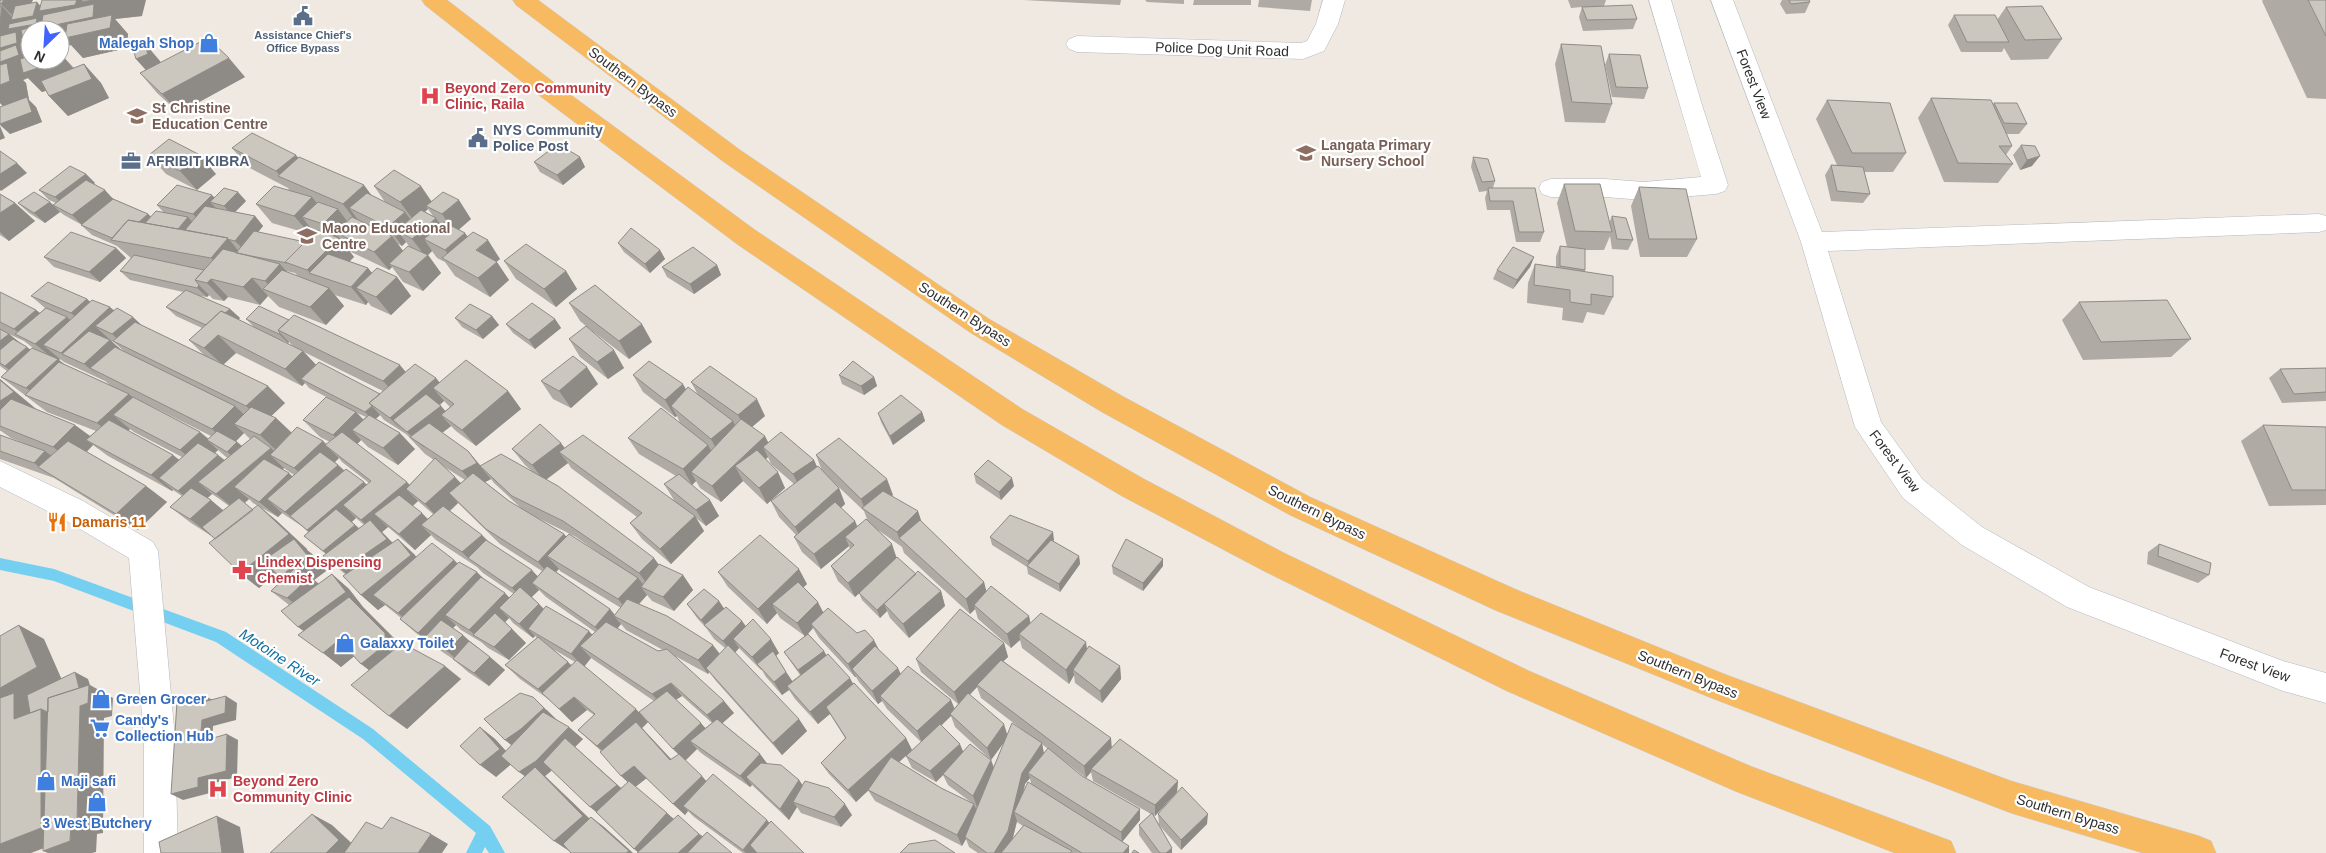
<svg xmlns="http://www.w3.org/2000/svg" width="2326" height="853" font-family="Helvetica,sans-serif">
<style>
.lines{fill:none;stroke-linecap:round;stroke-linejoin:round}
.stream{fill:#75cff0;fill-rule:evenodd}
.minor-casing{stroke:#b4b7c1;stroke-width:1}
.trunk-casing{stroke:#c9c9c9;stroke-width:1}
.minor{fill:#fff;fill-rule:evenodd}
.trunk{fill:#f8ba60;fill-rule:evenodd}
.wall{fill:#afaba4;fill-rule:evenodd}
.shaded-wall{fill:#8e8b86}
.building{fill:#cbc7bf;stroke:#8e8b86}
.labels{text-anchor:middle;dominant-baseline:central;stroke-width:4.5;stroke-linejoin:round;paint-order:stroke}
.far-service-label{font-size:11px;font-weight:bold;fill:#4e5e75;stroke:#fff}
.shop-label{font-size:14px;font-weight:bold;fill:#366cbe;stroke:#fff;text-anchor:start}
.street-label{font-size:14px;fill:#2e2e2e;stroke:#fff}
.health-label{font-size:14px;font-weight:bold;fill:#be3a42;stroke:#fff;text-anchor:start}
.education-label{font-size:14px;font-weight:bold;fill:#785e54;stroke:#fff;text-anchor:start}
.service-label{font-size:14px;font-weight:bold;fill:#4e5e75;stroke:#fff;text-anchor:start}
.food-label{font-size:14px;font-weight:bold;fill:#c56008;stroke:#fff;text-anchor:start}
.water-label{font-size:15px;font-style:italic;fill:#0d6fa3;stroke:#fff}
</style>
<rect width="100%" height="100%" fill="#efe9e1"/>
<g class="lines">
<!-- stream -->
<path class="stream" d="M0,558L54,569L226,632L373,729L490,826L505,853H489L485,847L482,853H466L476,833L363,739L216,642L54,581L0,570Z"/>
<defs>
<path id="minor" d="M1323,0H1345L1338,24L1324,51L1303,59L1077,52L1069,49L1066,44L1069,39L1077,36L1301,43L1307,41L1316,24Z
M1649,0H1671L1702,105L1728,185L1725,191L1716,194L1644,200L1605,197H1551L1542,194L1539,188L1542,182L1551,179H1605L1644,182L1701,177Z
M1711,0H1733L1822,232L2319,214L2326,216V230L2319,232L1828,251L1881,422L1923,480L1982,527L2089,587L2283,661L2326,673V703L2283,691L2067,607L1962,545L1903,498L1855,427L1801,242Z
M0,461L83,501L153,542L158,551L175,739L178,853H144V739L129,558L63,519L0,487Z"/>
<path id="trunk" d="M422,0H447L556,84L755,230L1022,409L1142,478L1284,553L1529,671L1750,766L1951,841L1956,853H1895L1735,791L1507,691L1264,571L1122,496L1002,425L737,244L540,96L425,5Z
M513,0H538L740,150L989,319L1122,396L1310,497L1517,590L1724,674L2011,781L2199,836L2211,841L2216,853H2143L2011,813L1709,697L1495,610L1290,515L1102,412L971,333L724,162L516,5Z"/>
</defs>
<!-- minor casing -->
<use href="#minor" class="minor-casing"/>
<!-- trunk casing -->
<use href="#trunk" class="trunk-casing"/>
<!-- minor -->
<use href="#minor" class="minor"/>
<!-- trunk -->
<use href="#trunk" class="trunk"/>
</g>
<!-- wall -->
<path class="wall" d="M0,0H33L31,3L40,6L142,16L115,19L128,34L127,48L83,58L71,45L60,47V30H30L60,60V53L74,68L84,64L101,83L109,98L68,116L49,96L46,91L42,92L28,78L23,80L26,83L29,100L36,107L42,122L10,134L3,106L0,103Z
M1023,0H1121L1120,5Z
M1145,0H1184V4L1147,2Z
M1194,0H1251V5H1193Z
M1259,0H1312L1310,11L1258,7Z
M1568,0H1606L1604,6L1588,7L1637,19L1633,29L1583,31L1579,17L1582,7L1571,8Z
M1782,0H1809L1810,2L1805,13L1786,14L1780,4Z
M2263,0H2326V99L2307,98L2262,1Z
M2006,7L2062,39L2048,59L2011,60L2004,48L2002,52H1961L1948,25L1954,15L1997,20Z
M1561,44L1612,104L1605,123L1565,122L1555,64Z
M1609,54L1648,88L1644,99L1612,97L1605,65Z
M136,59L160,61V63L245,77L179,113L157,93L140,73L146,70Z
M1931,98L1993,104L1994,103L2027,124L2019,134H2006L2012,146L2006,155L2013,164L1998,183L1944,182L1918,118Z
M1827,100L1906,153L1893,172H1864L1870,194L1863,203L1831,201L1825,175L1831,165H1837L1816,119Z
M2021,145L2032,166L2020,170L2013,155Z
M232,148L298,158L385,202L374,186L431,201L471,219L459,229L467,236L500,259L496,262L509,280L490,297L455,276L445,262L437,258L432,251L428,255L441,273L423,291L403,282L392,267L389,270L349,251L341,240L354,257L349,261L368,268L372,273L397,277L411,296L391,315L371,306L368,302L366,305L335,295L344,306L326,325L279,307L268,296L260,305L228,297L224,301L213,299L209,295L207,297L199,296L230,309L240,318L238,320L254,327L246,319L406,372L436,378L439,382L508,391L521,409L476,446L456,431L451,426L442,433L468,451L481,466L534,473L525,465L512,449L565,448L674,500L664,484L676,476L639,454L628,438L680,423L677,416L675,417L643,392L633,375L686,389L698,395L691,382L765,416L752,427L768,442L814,460L817,467L822,471L816,455L893,495L892,496L921,522L984,582L986,592L1029,616L1030,623L1087,649L1120,666L1121,679L1102,703L1075,683L1074,675L1069,684L1022,648L1020,640L1011,648L978,619L975,609L970,614L904,553L902,547L878,530L897,558L916,574L941,591L945,606L909,638L890,618L887,611L880,618L862,600L859,593L855,597L838,581L831,566L850,549L849,546L821,569L802,552L794,537L796,535L779,517L771,501L794,484L771,464L768,457L766,459L785,488L767,504L743,481L721,502L700,488L696,481L692,485L719,516L706,526L696,518L704,531L671,564L642,539L630,523L637,517L571,468L568,463L546,480L659,565L683,575L693,590L674,611L652,601L647,595L639,604L720,654L725,648L714,639L707,629L697,618L687,604L719,601L724,609L742,621L746,626L779,653L776,656L792,681L800,675L784,652L805,636L780,618L777,613L767,624L728,587L718,572L807,584L803,587L824,613L857,633L879,650L901,674L954,709L958,704L921,672L916,659L1004,643L1008,657L1003,661L1112,747L1178,781L1177,792L1155,816L1153,815L1159,824L1158,814L1207,824L1181,850L1159,825L1172,848V853H1152L1139,835V825L1151,814L1093,781L1091,772L1086,778L1062,759L1082,776L1140,809V820L1122,842L1129,853H978L969,847L966,839L962,846L875,801L868,790L856,802L829,774L821,763L845,738L830,714L818,724L795,699L789,690L782,695L766,677L762,670H761L739,648L735,653L807,731L782,755L716,681L709,672L708,674L675,656L734,713L722,723L760,754L767,764L799,780L802,785L852,815L841,827L801,813L797,807L789,820L752,785L750,787L701,753L697,749L685,760L706,781L769,823L804,853H743L694,817L688,811L685,815L646,778L635,787L674,819L732,853L638,852L552,770L545,776L589,818L591,817L604,827L633,853L525,776L510,764L496,777L480,727L495,739L506,751L512,745L505,740L547,710L557,720L583,739L575,747L621,788L628,782L601,751L578,730L594,715L587,710L572,722L551,701L520,679L505,665L537,638L535,636L533,638L513,623L509,618L505,622L526,643L509,660L488,648L481,642L461,630L456,625L453,628L490,657L505,670L489,686L468,672L453,659L441,651L435,646L434,647L416,633L400,619L401,618L385,605L378,610L361,595L345,574L323,556L326,554L304,536L308,532L303,527L282,513L278,517L260,507L277,521L307,549V550L312,554L326,571L314,580L319,584L332,574L349,589L363,607L400,645L461,679L407,729L369,670L354,656L341,667L304,631L289,605L271,591L283,580L276,574L259,588L240,573L215,539L210,535L191,523L170,507L182,496L173,490L172,491L108,456L93,445L87,452L146,486L167,502L138,530L54,478L0,459V435L38,449L11,438L1,431H0V379L36,409L90,436L96,431L47,412L1,377L7,371L0,366V292L36,310L40,313L45,308L31,296L87,299L90,302L114,310L143,326L204,355L189,340L202,328L176,316L166,307L183,292L130,280L120,271L131,258L117,246L92,235L81,225H82L64,215L60,212L45,223L29,213L18,203L50,202L53,205L56,203L49,200L39,190L86,174L95,183L94,184L114,199L148,214L151,217L164,213L157,205L214,197L246,201L235,212L255,216L263,226L258,232L305,242L315,233L313,231L310,234L272,223L256,204L289,190L288,188L248,167ZM428,209L433,216L425,212ZM406,242L409,246L403,251L398,244L402,246ZM286,271L295,273L298,276L287,272ZM9,334L24,341L33,348L30,350L22,344ZM272,336L288,343L289,342L294,347ZM113,341L116,344L126,353L123,351L112,342ZM304,352L383,391L380,394L316,365ZM236,353L302,386L305,383L309,388L340,404L303,420L320,437L330,442L326,444L323,441L292,433L276,418L271,416L285,403L223,364ZM60,359L64,362L105,381L110,385L64,364L59,360ZM444,401L450,407L445,411L440,405ZM143,402L211,436L209,439L200,432ZM357,413L366,417L363,419ZM380,415L384,420L406,434L425,454L434,460L409,485L357,444L361,440L368,447L398,465L415,449L376,419ZM130,429L134,432L182,457L179,460L173,455L128,431ZM244,433L250,439L242,446L236,441ZM218,450L226,457L228,458L225,460L215,453ZM339,458L342,462L369,483L367,485L344,470L335,462ZM443,466L465,480L461,483ZM284,468L288,471L294,475L292,477L282,470ZM826,475L864,511L867,519L857,526L855,521L841,508L845,504L839,488ZM491,479L494,483L521,508L509,501L485,482ZM212,494L218,498L229,506L224,511L207,498ZM249,499L253,503L258,506L253,510L245,503ZM418,501L433,514L428,519L413,506ZM458,503L500,544L542,571L538,576L490,543L482,535L450,511ZM356,518L364,525L359,528L352,522ZM538,518L576,537L612,562L566,537L564,534ZM388,527L415,550L431,535L436,540L477,567L483,573L514,594L509,598L483,578L457,563L454,560L416,557L414,554L393,543L382,532ZM559,569L560,571L621,608L615,615L610,609L556,572ZM539,590L546,597L595,632L592,635L544,609L532,597ZM621,624L626,630L663,650L658,651L617,629ZM813,628L819,638L855,677H856L859,682L878,704L882,701L887,709L921,742L912,750L906,738L853,684L826,655L824,651L808,634ZM553,649L575,662L571,665ZM591,658L654,701L679,755L671,759L642,728L648,722L584,666ZM977,687L981,698L1025,732L1007,735L970,695ZM682,696L712,723L705,728L676,700ZM951,716L955,727L990,759L963,752L941,726ZM1004,742L994,767L991,760ZM1042,744L1048,749L1044,753ZM906,756L912,768L936,782L943,775L948,785L972,803L941,788L899,762ZM1030,778L1031,784L1069,809L1024,790L1025,784ZM1017,821V822L1023,826L1013,838Z
M149,155L216,174L197,190L166,174Z
M580,157L585,167L563,185L540,172L534,162Z
M1473,157L1495,181L1493,188H1535L1544,232L1540,242H1516L1510,210H1487L1485,198L1487,191L1479,192L1471,167Z
M1564,184L1609,223L1612,216L1633,240L1628,250L1612,249L1610,236L1604,250H1585V272L1613,297L1604,315L1587,312L1583,323L1562,320L1563,308L1527,303L1528,283L1535,264L1556,267V256L1560,246L1567,247L1557,203Z
M1639,187L1697,239L1687,257H1640L1631,206Z
M0,194L15,203L35,221L9,241L0,235Z
M618,243L660,250L665,259L650,273L624,252Z
M116,248L126,258L100,282L54,267L44,257Z
M1534,257L1530,267L1513,289L1493,279L1497,270Z
M504,261L566,271L577,289L556,307L516,279Z
M717,265L721,275L694,294L667,277L662,267Z
M2079,302L2191,339L2171,357L2083,360L2062,320Z
M569,303L652,342L629,359L587,327L624,368L608,379L580,357L569,339L586,326L580,321Z
M492,316L499,325L483,339L462,327L455,318Z
M555,319L561,328L535,349L513,333L506,324Z
M2326,368V401L2282,403L2269,378L2280,369Z
M839,375L874,377L877,386L864,395L842,384Z
M541,381L598,384L571,408L553,399Z
M922,412L925,421L893,445L881,422L878,413Z
M2263,425L2326,427V505L2269,506L2241,441Z
M974,474L1014,486L1001,500L976,483Z
M990,537L1054,540L1053,541L1079,556L1080,564L1060,592L1028,574L1027,567L992,545Z
M2159,544L2209,575L2198,583L2147,564L2148,552Z
M1112,566H1163L1143,591L1113,574Z"/>
<!-- shaded-wall -->
<path class="shaded-wall" d="M0,0H33L23,18L37,2L44,10L77,0H146L142,16L115,19L128,34L127,48L83,58L71,45L60,47V30H30V60H60V53L73,68L59,86L42,92L28,78L23,80L26,83L29,100L36,107L42,122L10,134L0,125L6,109L0,103V23L2,6L14,19H16L1,4Z
M143,41L160,61L164,74L153,78L136,59Z
M229,58L245,77L179,113L162,94Z
M84,64L101,83L109,98L68,116L49,96Z
M0,126L5,138L0,140Z
M200,155L216,174L197,190L180,171Z
M296,155L311,174L281,177L276,171Z
M2040,156L2032,166L2020,170L2027,160Z
M580,157L585,167L563,185L557,175Z
M17,163L27,173L1,191L0,190V174Z
M86,174L95,183L65,207L55,197Z
M364,185L378,204L349,208L359,221L357,223L343,204Z
M421,186L434,205L426,206L428,209L414,221L400,202Z
M105,190L114,200L82,225L72,215Z
M238,192L246,201L232,215L224,206Z
M212,195L221,204L210,202L217,209L202,224L193,214Z
M312,197L327,216L302,217L313,231L310,234L294,216Z
M459,200L471,219L455,233L442,214Z
M50,202L60,212L45,223L34,213Z
M15,203L35,221L9,241L0,232V213Z
M338,209L352,228L335,232L354,257L331,280L311,274L307,270L336,241L323,224Z
M405,212L419,231L397,230L406,242L402,246L388,227Z
M148,214L158,223L118,241Z
M255,216L263,226L244,250L235,241Z
M188,217L197,227L176,232Z
M436,218L449,237L424,239L432,251L428,255L441,273L423,291L409,272L426,257L412,239Z
M465,233L477,250L488,240L500,259L488,269L456,266L445,250Z
M392,236L406,255L389,264L392,267L389,270L374,252Z
M228,238L241,254L228,277L211,258Z
M116,248L126,258L100,282L89,272Z
M660,250L665,259L650,273L645,264Z
M1534,257L1530,267L1513,289L1517,280Z
M497,262L509,280L490,297L478,278Z
M280,264L296,282L278,295L265,281Z
M717,265L721,275L694,294L690,284Z
M368,268L382,286L356,288L368,302L366,305L351,287Z
M211,271V279L228,297L224,301L207,283Z
M566,271L577,289L556,307L544,289Z
M397,277L411,296L391,315L376,297Z
M252,278L268,296L260,305L243,287Z
M199,285L209,295L207,297L197,288Z
M329,288L344,306L326,325L310,307Z
M87,299L103,314L110,307L127,322L133,317L152,335L129,349L112,334L96,327L130,358L90,368L105,381L84,364L64,355L61,353L43,345L60,359L59,360L79,376L47,403L26,388L56,361L35,344L27,340L14,329L36,310L56,326L67,317L83,332L88,328L71,313Z
M230,309L240,318L221,336L211,327Z
M492,316L499,325L483,339L476,330Z
M555,319L561,328L535,349L529,340Z
M642,324L652,342L629,359L619,341Z
M280,333L289,342L288,343L279,334Z
M9,334L26,348L27,347L49,365L27,383L0,363V341Z
M218,335L236,353L223,365L204,348Z
M614,350L624,368L608,379L597,362Z
M303,351L320,369L301,379L305,383L302,386L285,369Z
M400,365L414,382L399,398L383,381Z
M587,367L598,384L571,408L559,391Z
M874,377L877,386L864,395L861,386Z
M436,378L450,396L433,388L444,401L424,418L441,406L455,422L441,415L451,426L424,447L416,441L407,432L393,420L406,435L390,418Z
M0,379L36,409L0,411Z
M683,384L693,402L671,406L677,416L675,417L665,400Z
M268,386L285,403L264,423L246,406Z
M508,391L521,409L476,446L462,430Z
M129,394L149,411L113,415L130,429L118,440L97,423Z
M757,399L765,416L746,432L738,415Z
M235,406L253,423L234,424L244,433L231,446L212,429Z
M372,406L380,415L373,421L365,412Z
M356,412L372,429L352,430L361,440L350,452L333,435Z
M922,412L925,421L893,445L890,436Z
M276,418L294,435L278,452L260,435Z
M733,421L741,438L720,456L711,439Z
M75,425L97,441L86,440L93,445L75,463L53,447Z
M200,432L216,446L207,440L218,450L200,467L180,450Z
M400,433L415,449L398,465L383,448Z
M765,436L773,452L763,447L768,457L747,477L735,466L743,481L721,502L712,486Z
M323,441L334,452L325,445L339,458L312,484L294,468Z
M237,442L256,458L246,468L227,452Z
M561,443L573,459L559,452L568,463L544,481L532,465Z
M708,445L717,461L691,472L696,481L692,485L683,469Z
M271,448L289,465L270,455L284,468L251,497L234,487L249,499L236,510L216,494Z
M45,451L68,468L46,472L34,463Z
M468,451L482,468L480,466L491,479L476,487L462,471Z
M173,455L193,471L159,478L173,490L172,491L151,475Z
M218,455L237,471L198,482L212,494L198,507L178,491Z
M814,460L821,476L801,490L793,474Z
M338,465L355,481L304,527L285,512Z
M778,472L785,488L767,504L759,488Z
M289,473L306,490L267,499L282,513L278,517L259,502Z
M455,477L470,494L449,493L458,503L440,520L425,504Z
M1012,478L1014,486L1001,500L999,492Z
M887,479L893,495L869,513L865,510L861,499Z
M364,482L380,498L343,505L356,518L325,545L307,530Z
M407,482L422,498L406,489L418,501L389,526L374,514L388,527L382,532L404,555L359,585L342,570L378,536L361,520Z
M146,486L167,502L138,530L116,514Z
M839,488L845,504L803,542L795,527Z
M211,500L230,516L210,535L190,519Z
M710,500L719,516L706,526L696,510Z
M258,505L277,521L307,549V550L312,554L326,571L314,580L328,591L306,612L287,598L296,590L279,577L305,552L259,588L240,573Z
M918,511L923,526L899,538L897,532Z
M422,513L437,529L421,525L431,535L415,550L399,534Z
M695,516L704,531L671,564L660,549Z
M855,521L861,536L845,537L849,546L821,569L814,554Z
M355,525L372,540L341,566L323,551Z
M1053,532L1054,540L1029,568L1028,561Z
M564,534L577,549L547,556L559,569L551,577L538,562Z
M482,535L496,550L468,558L477,567L462,552Z
M398,539L414,554L427,570L373,595L385,605L378,610L361,595Z
M892,544L897,559L855,597L848,583Z
M1079,556L1080,564L1060,592L1059,584Z
M654,558L665,573L650,588L639,573Z
M1163,559V566L1143,591V583Z
M454,560L469,575L415,627L398,613Z
M799,569L807,584L780,610L772,604L777,613L767,624L758,609Z
M532,570L545,585L532,583L539,590L526,602L512,588Z
M477,572L492,587L445,615L456,625L436,645L425,637L435,646L434,647L418,633Z
M332,574L349,589L363,607L402,646L378,677L361,664L385,633L317,641L298,627Z
M916,574L884,604L887,611L880,618L877,610Z
M683,575L693,590L674,611L663,597Z
M638,578L647,589L641,587L647,595L630,614L618,599Z
M984,582L988,597L974,605L975,609L970,614L966,599Z
M941,591L945,606L909,638L903,624Z
M505,593L519,608H499L509,618L486,642L476,636L469,630Z
M719,601L729,616L707,627L701,620Z
M818,602L825,616L811,624L813,628L805,637L797,623Z
M539,604L552,618L528,629L535,636L533,638L519,624Z
M610,609L617,618L614,616L621,624L607,641L595,627Z
M1029,616L1032,630L1019,634L1020,640L1011,648L1007,634Z
M742,621L751,635L733,639L739,648L733,655L723,641Z
M19,625L44,639L62,680L28,700L39,706L40,717L41,716V709L49,713L58,708L57,703L80,692L75,672L88,679L90,685L113,698L112,716L104,718L103,833L97,834L96,852L92,853H48L43,851L70,841L71,824L77,822L80,706L88,703V701L70,710L71,715L62,719L67,722L68,839L31,853H0V844L41,828V725L40,724V731L14,719V708L0,716V688L37,667Z
M512,629L526,643L509,660L494,647Z
M589,631L601,645L580,646L591,658L584,667L571,654Z
M463,635L478,649L463,665L447,651Z
M771,639L779,653L762,669L757,664L761,670L752,657Z
M339,640L357,654L341,667L323,653Z
M874,640L881,654L852,669L856,677H855L848,664Z
M1086,642L1088,656L1073,670L1074,675L1069,684L1066,670Z
M1004,643L1008,657L978,686L977,685V687L959,705L954,692Z
M713,645L723,658L706,668L709,672L708,674L698,660Z
M824,651L831,664L806,683L798,670Z
M490,657L505,670L489,686L474,673Z
M568,662L581,675L552,702L538,689Z
M445,666L461,679L407,729L389,716Z
M1120,666L1121,679L1102,703L1100,691Z
M898,668L904,681L880,696L882,701L878,704L872,691Z
M786,672L795,685L787,686L789,690L782,695L774,682Z
M850,678L857,691L818,724L810,712Z
M671,683L682,696L663,707L652,694Z
M203,695L215,701L203,702Z
M226,696L237,703L236,720L213,726L212,748L200,742L202,720Z
M533,697L558,721L520,752L505,740Z
M574,697L587,710L572,722L559,709Z
M951,700L956,712L950,714L951,716L922,743L917,731Z
M724,701L734,713L717,728L707,715Z
M636,709L648,722L642,728L682,771L610,758L597,746Z
M799,719L807,731L782,755L773,743Z
M701,723L711,735L690,741L697,749L685,761L673,749Z
M1004,724L1008,737L991,760L987,748Z
M480,727L495,739L515,761L496,777L480,765Z
M569,727L583,739L575,747L630,796L604,818L590,807L575,747L550,772L545,776L597,826L569,851L554,841L534,783L519,772Z
M227,734L238,740L237,777L210,784V793L183,800L171,794L198,778Z
M906,738L912,750L856,802L848,790Z
M1111,738L1112,750L1091,769V772L1086,778L1084,766Z
M1042,743L1044,755L1028,773L1030,778L1025,784L1018,814L1014,812L1017,821L1012,841L1005,853H994L1022,773Z
M960,744L965,756L943,774V775L936,782L930,771Z
M760,754L769,766L746,777L752,785L750,787L740,776Z
M991,760L995,772L977,807L973,796Z
M634,766L647,778L634,788L621,776Z
M702,776L712,788L683,806L688,811L685,815L673,804Z
M799,780L807,791L793,802L797,807L789,820L780,809Z
M1178,781L1177,792L1155,816V805Z
M845,804L852,815L841,827L834,817Z
M974,804L978,814L965,837L966,839L962,846L957,835Z
M1140,809V820L1122,842L1121,832Z
M667,813L679,824L639,853L634,849Z
M312,814L332,825L359,850L356,853H326Z
M1208,814L1207,824L1181,850V840Z
M217,816L240,827L244,853H222Z
M591,817L604,827L633,853H626Z
M767,820L776,831L757,853H746L743,850Z
M431,834L448,844L442,853H418Z
M699,834L710,844L701,853H678Z
M1129,846V853H1123Z
M1172,848V853H1166Z"/>
<!-- building -->
<path class="building" d="M0,0H4L1,4H0Z
M42,0H77L75,5L39,11Z
M82,0H94L82,2Z
M1789,0H1809L1810,2L1791,4Z
M2308,0H2326V36Z
M37,2L33,16L11,20L15,6Z
M94,4L93,17L41,28L43,15Z
M1632,5L1637,19L1587,20L1582,7Z
M2,6L0,23V7Z
M2042,6L2062,39L2025,40L2006,7Z
M112,15L110,28L65,38L67,24Z
M1954,15H1995L2009,42H1967Z
M37,18L36,24L8,29L9,24Z
M35,26V30H30V53L26,54L21,30Z
M16,32L17,43L0,48V36Z
M208,38L229,58L162,94L140,73Z
M143,41L148,54L136,59L132,45Z
M1561,44L1601,46L1612,104L1572,102Z
M16,45L19,55L0,62V51Z
M1609,54L1640,55L1648,88L1616,87Z
M30,56V60H40L41,67L23,73L20,59Z
M48,60H59L61,64L50,68Z
M7,63L10,81L0,85V65Z
M84,64L92,79L49,96L41,81Z
M27,97L32,112L0,124V107Z
M1931,98L1991,100L2012,146H1999L2013,164L1958,163Z
M1827,100L1890,103L1906,153H1852Z
M1994,103H2017L2027,124L2004,123Z
M252,133L296,155L276,171L232,148Z
M169,139L200,155L180,171L149,155Z
M558,144L580,157L557,175L534,162Z
M2021,145L2035,146L2040,156L2027,160Z
M0,151L17,163L0,174Z
M299,157L364,185L343,204L278,176Z
M1473,157L1488,159L1495,181L1482,182Z
M1831,165L1863,167L1870,194L1837,191Z
M70,166L86,174L55,197L39,190Z
M394,170L421,186L400,202L374,186Z
M86,180L105,190L72,215L53,205Z
M1564,184H1600L1612,232L1575,231Z
M177,185L212,195L193,214L157,205Z
M274,186L312,197L294,216L256,204Z
M1639,187L1686,189L1697,239H1649Z
M224,188L238,192L224,206L210,202Z
M1488,188H1535L1544,232H1519L1513,201H1490Z
M34,192L50,202L34,213L18,203Z
M443,192L459,200L442,214L426,206Z
M367,193L405,212L388,227L349,208Z
M0,194L15,203L0,213Z
M113,199L148,214L139,222L128,220L112,238L81,225Z
M318,202L338,209L323,224L302,217Z
M205,206L255,216L235,241L227,239L228,238L185,230Z
M421,210L436,218L412,239L397,230Z
M156,211L188,217L178,229L145,223Z
M1612,216L1626,218L1633,240L1617,239Z
M352,217L392,236L374,252L335,232Z
M128,220L228,238L211,258L111,240Z
M444,222L465,233L445,250L424,239Z
M631,228L660,250L645,264L618,243Z
M317,230L339,238L307,270L285,262Z
M254,231L305,242L285,262L287,263L236,253Z
M71,232L116,248L89,272L44,257Z
M473,232L488,240L476,250L497,262L478,278L442,258Z
M526,244L566,271L544,289L504,261Z
M408,246L428,255L409,272L389,264Z
M1560,246L1585,249V270L1560,266Z
M693,247L717,265L690,284L662,267Z
M1513,247L1534,257L1517,280L1497,270Z
M223,249L280,264L265,281L252,278L243,287L211,279L207,283L195,280Z
M328,254L368,268L351,287L309,273Z
M134,255L204,270L195,280L199,285L197,288L120,271Z
M1535,264L1613,276V297L1591,294V305L1570,302V290L1534,285Z
M377,268L397,277L376,297L356,288Z
M282,270L329,288L310,307L263,289Z
M48,282L87,299L71,313L31,296Z
M595,285L642,324L619,341L569,303Z
M186,290L230,309L225,313L221,311L206,325L166,307Z
M0,292L36,310L14,329L0,322Z
M92,300L110,307L61,353L43,345Z
M2167,300L2191,339L2101,342L2079,302Z
M532,303L555,319L529,340L506,324Z
M470,304L492,316L476,330L455,318Z
M259,306L289,320L278,330L280,333L279,334L246,319Z
M46,308L67,317L35,344L15,334Z
M117,308L133,317L112,334L95,326Z
M221,311L303,351L285,369L218,335L204,348L189,340Z
M294,315L400,365L383,381L278,330Z
M135,322L268,386L246,406L113,341Z
M586,326L614,350L597,362L569,339Z
M0,329L9,334L0,341Z
M89,331L110,340L84,364L62,354Z
M13,339L27,347L5,366L0,363V350Z
M115,347L235,406L212,429L90,368Z
M32,348L58,359L26,388L1,377Z
M573,356L587,367L559,391L541,381Z
M466,360L508,391L462,430L441,415L454,404L433,388Z
M649,361L683,384L665,400L633,375Z
M853,361L874,377L861,386L839,375Z
M59,362L129,394L97,423L25,395Z
M319,362L380,394L369,403L372,406L365,412L301,379Z
M415,364L436,378L390,418L369,403Z
M710,366L757,399L738,415L691,382Z
M2326,368V392L2294,394L2280,369Z
M0,380L14,392L0,401Z
M688,387L733,421L711,439L671,406Z
M426,394L441,406L407,432L393,420Z
M901,395L922,412L890,436L878,413Z
M133,397L200,432L180,450L113,415Z
M326,397L356,412L333,435L303,420Z
M11,399L75,425L53,447L0,426V410Z
M251,407L276,418L260,435L234,424Z
M661,408L708,445L683,469L628,438Z
M369,415L400,433L383,448L352,430Z
M741,419L765,436L712,486L691,472Z
M109,420L173,455L151,475L86,440Z
M429,423L468,451L477,463L462,471L410,437Z
M540,424L561,443L532,465L512,449Z
M2263,425L2326,427V490H2292Z
M297,427L323,441L294,468L270,455Z
M217,431L237,442L227,452L207,440Z
M342,432L407,482L361,520L343,505L371,481L325,445Z
M781,432L814,460L793,474L763,447Z
M0,435L45,451L34,463L0,451Z
M583,435L695,516L660,549L630,523L642,513L559,452Z
M254,436L271,448L216,494L198,482Z
M839,438L887,479L861,499L816,455Z
M68,441L146,486L116,514L38,467Z
M198,443L218,455L178,491L159,478Z
M757,450L778,472L759,488L735,466Z
M320,452L338,465L285,512L267,499Z
M501,454L558,486L654,558L639,573L563,521L512,496L480,466Z
M435,458L455,477L425,504L406,489Z
M264,459L289,473L259,502L234,487Z
M988,460L1012,478L999,492L974,474Z
M818,466L839,488L795,527L771,501Z
M346,469L364,482L307,530L290,516Z
M473,473L509,501L564,534L538,562L486,529L449,493Z
M679,474L710,500L696,510L664,484Z
M191,488L211,500L190,519L170,507Z
M883,491L918,511L897,532L862,508Z
M399,495L422,513L399,534L374,514Z
M239,498L253,510L215,539L202,527Z
M835,502L855,521L814,554L794,537Z
M258,505L289,534L240,573L209,543Z
M443,506L482,535L462,552L421,525Z
M336,509L355,525L323,551L304,536Z
M1010,515L1053,532L1028,561L990,537Z
M866,519L892,544L848,583L831,566L854,545L845,537Z
M370,520L387,539L342,570L323,556Z
M920,520L984,582L966,599L899,538Z
M569,534L638,578L618,599L547,556Z
M760,535L799,569L758,609L718,572Z
M294,539L308,556L279,577L264,560Z
M398,539L411,555L361,595L343,576Z
M1126,539L1163,559L1143,583L1112,566Z
M486,540L532,570L512,588L468,558Z
M1051,540L1079,556L1059,584L1027,566Z
M432,543L454,560L398,613L373,595Z
M2159,544L2211,563L2209,575L2158,556Z
M897,557L916,574L877,610L859,593Z
M459,562L477,572L418,633L400,619Z
M659,564L683,575L663,597L641,587Z
M547,566L610,609L595,627L532,583Z
M295,568L310,577L287,598L271,591Z
M918,571L941,591L903,624L884,604Z
M332,574L346,592L298,627L281,611Z
M481,577L505,593L469,630L445,615Z
M798,582L818,602L797,623L772,604Z
M991,586L1029,616L1007,634L974,605Z
M520,587L539,604L519,624L499,608Z
M704,589L719,601L701,620L687,604Z
M349,597L385,633L386,644L361,664L339,640L323,653L298,635Z
M627,599L667,616L713,645L698,660L614,616Z
M546,606L589,631L571,654L528,629Z
M726,607L742,621L723,641L704,625Z
M828,608L857,633L865,630L874,640L848,664L811,624Z
M960,609L1004,643L954,692L916,659Z
M495,613L512,629L494,647L473,635Z
M1041,613L1086,642L1066,670L1019,634Z
M753,619L771,639L752,657L733,639Z
M441,620L463,635L447,651L425,637Z
M606,622L658,651L667,649L724,701L707,715L671,683L652,694L580,646Z
M19,625L37,667L0,688V636Z
M808,634L824,651L798,670L784,652Z
M538,637L568,662L538,689L505,665Z
M469,641L490,657L474,673L453,659Z
M402,643L445,666L389,716L351,685Z
M728,645L799,719L773,743L706,668Z
M875,646L898,668L872,691L852,669Z
M1089,646L1120,666L1100,691L1073,670Z
M773,651L786,672L774,682L757,664Z
M828,654L850,678L810,712L787,686Z
M577,660L636,709L597,746L578,730L595,714L574,697L559,709L542,693Z
M1001,660L1111,738L1084,766L977,685Z
M908,666L951,700L917,731L880,696Z
M75,672L79,688L48,698V712L41,709L30,713L27,695Z
M854,683L906,738L848,790L821,763L846,738L826,707Z
M89,685L88,703L80,706L77,822L71,824L70,841L43,851L48,698Z
M667,691L701,723L673,749L639,712Z
M14,693V719L41,709V828L0,844V698Z
M520,693L533,697L544,708L521,729L505,740L484,719Z
M968,693L1004,724L987,748L950,714Z
M203,695V702L226,696L225,713L202,720L200,742L227,734L226,771L198,778V787L171,794L177,702Z
M543,712L569,727L536,761L519,772L501,756Z
M717,719L760,754L740,776L690,741Z
M636,722L670,760L679,754L702,776L673,804L634,766L621,776L600,752Z
M1012,723L1042,743L1022,773L1008,831L994,853H987L965,837Z
M940,724L960,744L930,771L906,756Z
M480,727L500,749L480,765L460,746Z
M565,738L617,785L590,807L543,762Z
M1120,739L1178,781L1155,805L1091,769Z
M970,744L991,760L973,796L943,774Z
M1048,748L1082,776L1140,809L1121,832L1028,773Z
M891,757L941,788L974,804L957,835L868,790Z
M761,763L781,765L799,780L780,809L746,777Z
M535,767L583,816L554,841L502,797Z
M713,774L767,820L743,850L683,806Z
M629,781L667,813L634,849L596,812Z
M805,781L829,788L845,804L834,817L793,802Z
M1028,782L1129,846L1123,853H1082L1014,812Z
M1182,787L1208,814L1181,840L1158,814Z
M1152,813L1172,848L1166,853H1160L1139,825Z
M312,814L339,840L326,853H270Z
M678,815L699,834L678,853H637Z
M217,816L222,853H161L159,842Z
M391,817L431,834L418,853H344L366,822L382,829Z
M591,817L629,851L626,853H571L563,844Z
M771,821L804,853H757L750,845Z
M1024,825L1072,851L1070,853H1001Z
M707,832L732,853H687Z
M935,840L955,853H900L909,844Z
M1134,850L1139,853H1132Z"/>
<!-- icons -->
<defs>
<symbol id="civic-bare" viewBox="-9 -9 18 18"><path d="M-.6-6.5H3V-4.5H.6V-3L4-1V1h2V6H-6V1h2V-1L-.6-3ZM-1.2 2.5V6h2.4V2.5Z" fill="#5c6f8a" stroke="#fff" stroke-width="2.5" paint-order="stroke"/></symbol>
<symbol id="shop-bare" viewBox="-9 -9 18 18"><path d="M-5-2.5h2.3a2.7 3.5 0 0 1 5.4 0H5L5.5 6h-11ZM-1.5-2.5h3a1.5 2.3 0 0 0-3 0Z" fill="#3f7fe0" stroke="#fff" stroke-width="2.5" paint-order="stroke"/></symbol>
<symbol id="hospital-bare" viewBox="-9 -9 18 18"><path d="M-5-5h3v3.5h4V-5h3V5h-3V1.5h-4V5h-3Z" fill="#e0444e" stroke="#fff" stroke-width="2.5" paint-order="stroke"/></symbol>
<symbol id="school-bare" viewBox="-9 -9 18 18"><path d="M0-5L7-2L0 1L-7-2ZM-4 1L0 2.5L4 1V4Q0 6-4 4Z" fill="#8d6e63" stroke="#fff" stroke-width="2.5" paint-order="stroke"/></symbol>
<symbol id="office-bare" viewBox="-9 -9 18 18"><path d="M-6-3h4V-5.5h4V-3h4V5H-6ZM-1-4.5V-3h2v-1.5ZM-6 0V1H6V0Z" fill="#5c6f8a" stroke="#fff" stroke-width="2.5" paint-order="stroke"/></symbol>
<symbol id="restaurant-bare" viewBox="-9 -9 18 18"><path d="M-5-6h1v4h1v-4h1v4h1v-4h1v5L-1.5 .5V6h-2V.5L-5-1ZM5-6V6H3V1.5H1.5Q1.5-4 5-6Z" fill="#e8710a" stroke="#fff" stroke-width="2.5" paint-order="stroke"/></symbol>
<symbol id="pharmacy-bare" viewBox="-9 -9 18 18"><path d="M-2-6h4v4h4v4h-4v4h-4v-4h-4v-4h4Z" fill="#e0444e" stroke="#fff" stroke-width="2.5" paint-order="stroke"/></symbol>
<symbol id="supermarket-bare" viewBox="-9 -9 18 18"><path d="M-6-5.5h2.5l.6 2H6L4.5 2H-2.5L-4.4-4H-6ZM-1.5 3.2a1.3 1.3 0 1 0 .1 0ZM3 3.2a1.3 1.3 0 1 0 .1 0Z" fill="#3f7fe0" stroke="#fff" stroke-width="2.5" paint-order="stroke"/></symbol>
</defs>
<g fill-rule="evenodd">
<use href="#civic-bare" x="289" y="2" width="28" height="28"/>
<use href="#shop-bare" x="195" y="29" width="28" height="28"/>
<use href="#hospital-bare" x="416" y="82" width="28" height="28"/>
<use href="#school-bare" x="123" y="102" width="28" height="28"/>
<use href="#civic-bare" x="464" y="124" width="28" height="28"/>
<use href="#school-bare" x="1292" y="139" width="28" height="28"/>
<use href="#office-bare" x="117" y="147" width="28" height="28"/>
<use href="#school-bare" x="293" y="222" width="28" height="28"/>
<use href="#restaurant-bare" x="43" y="508" width="28" height="28"/>
<use href="#pharmacy-bare" x="228" y="556" width="28" height="28"/>
<use href="#shop-bare" x="331" y="629" width="28" height="28"/>
<use href="#shop-bare" x="87" y="685" width="28" height="28"/>
<use href="#supermarket-bare" x="86" y="714" width="28" height="28"/>
<use href="#shop-bare" x="32" y="767" width="28" height="28"/>
<use href="#hospital-bare" x="204" y="775" width="28" height="28"/>
<use href="#shop-bare" x="83" y="788" width="28" height="28"/>
</g>
<g class="labels">
<!-- far-service labels -->
<g class="far-service-label">
<text x="303" y="35">Assistance Chief's<tspan x="303" dy="13">Office Bypass</tspan></text>
</g>
<!-- shop labels -->
<g class="shop-label">
<text x="194" y="43" text-anchor="end">Malegah Shop</text>
<text x="360" y="643">Galaxxy Toilet</text>
<text x="116" y="699">Green Grocer</text>
<text x="115" y="720">Candy's<tspan x="115" dy="16">Collection Hub</tspan></text>
<text x="61" y="781">Maji safi</text>
<text x="97" y="823" text-anchor="middle">3 West Butchery</text>
</g>
<!-- street labels -->
<g class="street-label">
<text transform="translate(1222 49) rotate(2)">Police Dog Unit Road</text>
<text transform="translate(633 82) rotate(37)">Southern Bypass</text>
<text transform="translate(1754 84) rotate(69)">Forest View</text>
<text transform="translate(965 314) rotate(33)">Southern Bypass</text>
<text transform="translate(1895 461) rotate(53)">Forest View</text>
<text transform="translate(1317 512) rotate(26)">Southern Bypass</text>
<text transform="translate(2255 665) rotate(20)">Forest View</text>
<text transform="translate(1688 674) rotate(22)">Southern Bypass</text>
<text transform="translate(2068 814) rotate(17)">Southern Bypass</text>
</g>
<!-- health labels -->
<g class="health-label">
<text x="445" y="88">Beyond Zero Community<tspan x="445" dy="16">Clinic, Raila</tspan></text>
<text x="257" y="562">Lindex Dispensing<tspan x="257" dy="16">Chemist</tspan></text>
<text x="233" y="781">Beyond Zero<tspan x="233" dy="16">Community Clinic</tspan></text>
</g>
<!-- education labels -->
<g class="education-label">
<text x="152" y="108">St Christine<tspan x="152" dy="16">Education Centre</tspan></text>
<text x="1321" y="145">Langata Primary<tspan x="1321" dy="16">Nursery School</tspan></text>
<text x="322" y="228">Maono Educational<tspan x="322" dy="16">Centre</tspan></text>
</g>
<!-- service labels -->
<g class="service-label">
<text x="493" y="130">NYS Community<tspan x="493" dy="16">Police Post</tspan></text>
<text x="146" y="161">AFRIBIT KIBRA</text>
</g>
<!-- food labels -->
<g class="food-label">
<text x="72" y="522">Damaris 11</text>
</g>
<!-- water labels -->
<g class="water-label">
<text transform="translate(280 657) rotate(33)">Motoine River</text>
</g>
</g>
<!-- north arrow -->
<g transform="translate(45 45) rotate(205)"><circle r="24" fill="#ffffff" stroke="#ababab"/>
<path d="M0-4L9 19L0 12L-9 19Z" fill="#4264fb"/>
<text y="-8" font-size="14" font-weight="bold" text-anchor="middle" fill="#2e2e2e">N</text>
</g>
</svg>
